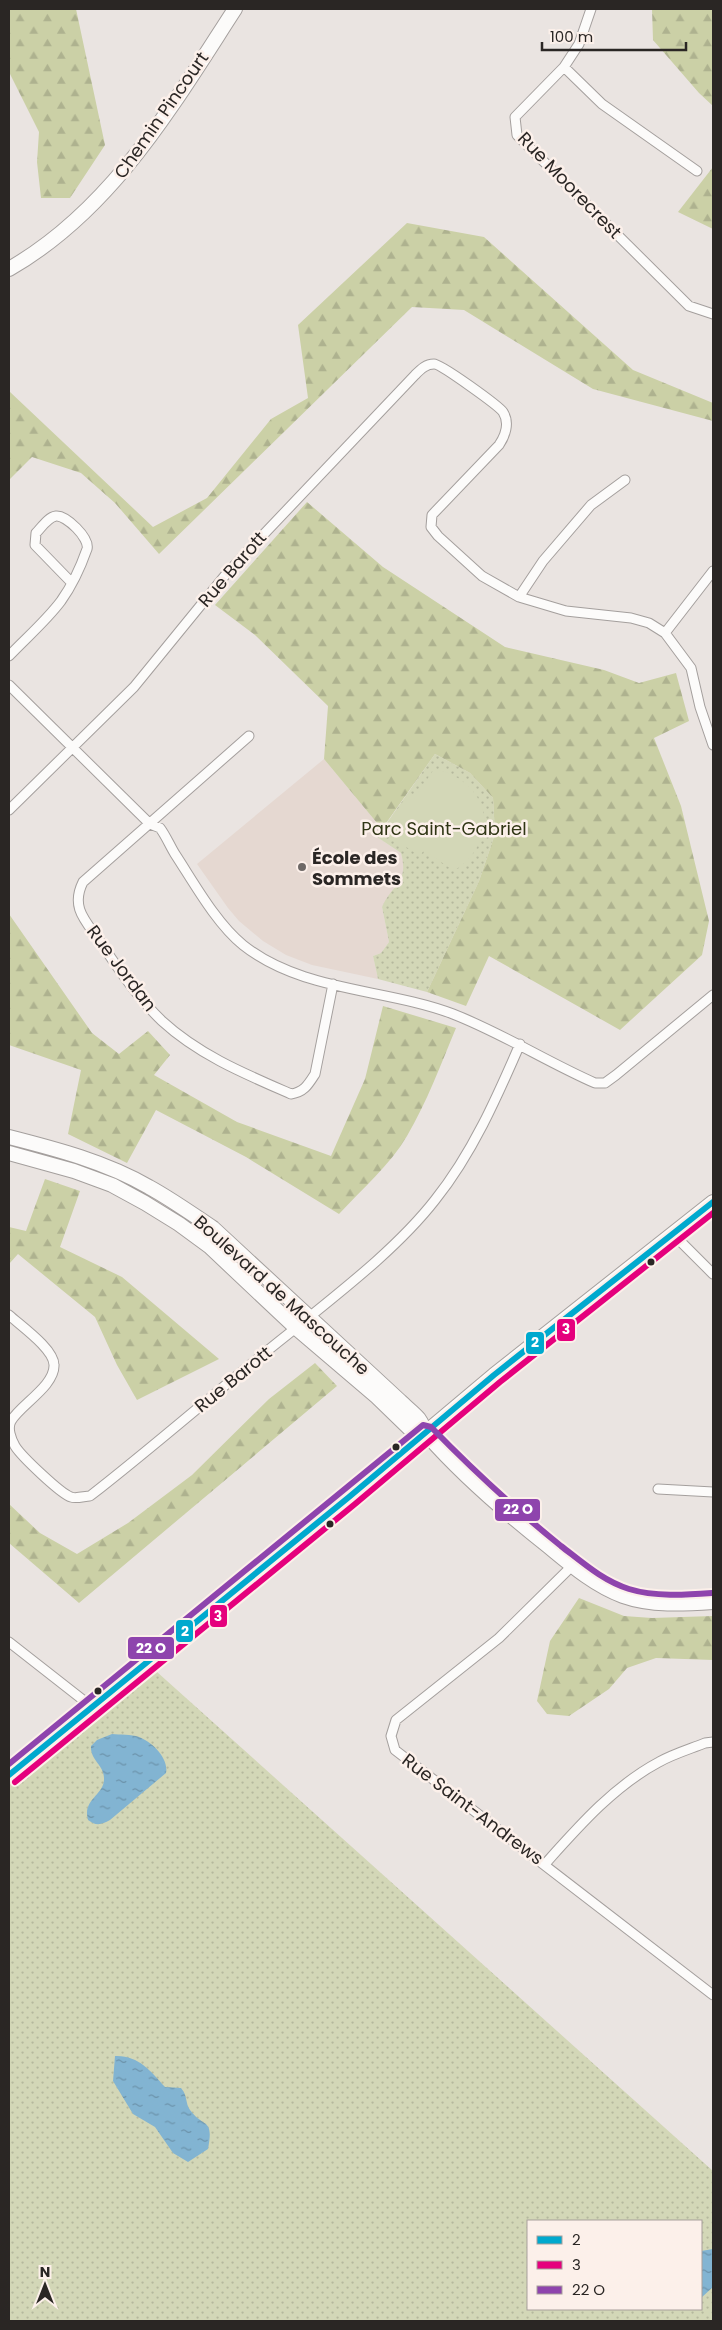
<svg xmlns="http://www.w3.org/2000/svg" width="722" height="2330" font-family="Poppins,sans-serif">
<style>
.built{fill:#e5d8d1}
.grass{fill:url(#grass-dots);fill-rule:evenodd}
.forest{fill:url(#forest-firs)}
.pitch{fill:#d3d7b7}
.water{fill:url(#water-ripples)}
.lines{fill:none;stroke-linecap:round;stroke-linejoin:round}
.street-casing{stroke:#a49f9d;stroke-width:11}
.secondary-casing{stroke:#a49f9d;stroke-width:16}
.street{stroke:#fcfbfa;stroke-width:9}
.secondary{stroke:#fcfbfa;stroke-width:14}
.bus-1-casing{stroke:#fcf0ea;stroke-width:10}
.bus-2-casing{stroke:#fcf0ea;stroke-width:10}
.bus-3-casing{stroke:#fcf0ea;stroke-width:10}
.bus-1{stroke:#00a9ce;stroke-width:6}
.bus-2{stroke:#e5007d;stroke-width:6}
.bus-3{stroke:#8e44ad;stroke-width:6}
.poi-dot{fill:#6d6866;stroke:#fcf0ea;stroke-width:2}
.bus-dot{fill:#2a2624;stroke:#fcf0ea;stroke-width:2}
.labels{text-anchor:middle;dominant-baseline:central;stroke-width:5;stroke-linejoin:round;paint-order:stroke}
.street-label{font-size:18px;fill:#2a2624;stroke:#fcf0ea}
.park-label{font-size:18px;fill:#303615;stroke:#fcf0ea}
.poi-label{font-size:18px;font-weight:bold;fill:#2a2624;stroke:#fcf0ea;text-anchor:start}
.line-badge{stroke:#fcf0ea;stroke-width:2}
.badge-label{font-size:14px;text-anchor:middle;font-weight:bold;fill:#fff}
</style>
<defs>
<pattern id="grass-dots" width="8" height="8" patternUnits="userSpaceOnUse" patternTransform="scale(1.25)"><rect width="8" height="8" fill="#d3d7b7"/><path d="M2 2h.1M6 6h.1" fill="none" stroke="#b5b89d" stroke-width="1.8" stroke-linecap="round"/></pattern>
<pattern id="forest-firs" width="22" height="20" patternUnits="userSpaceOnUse" patternTransform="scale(1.25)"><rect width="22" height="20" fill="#cbd0a6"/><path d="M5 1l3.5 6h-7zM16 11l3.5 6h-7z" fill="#aeb28f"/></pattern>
<pattern id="water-ripples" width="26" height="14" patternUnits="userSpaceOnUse" patternTransform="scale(1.25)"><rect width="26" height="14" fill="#82b4d2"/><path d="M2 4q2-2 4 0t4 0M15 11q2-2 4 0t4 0" fill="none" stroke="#6b92aa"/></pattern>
</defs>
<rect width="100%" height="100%" fill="#eae4e1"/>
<!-- built -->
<path class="built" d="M324,759L382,829L377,837L401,853L404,865L402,877L382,907L389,942L381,953L373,956L378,979L312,965L286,955L263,941L239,921L228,908L197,864Z"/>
<!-- grass -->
<path class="grass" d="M435,754L470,773L493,798L495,834L479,881L427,992L378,979L373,956L381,953L389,942L382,907C393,883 409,883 401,853L377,837Z
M147,1663L713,2171V2321H9V1773ZM528,2221H701V2309H528Z"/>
<!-- forest -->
<path class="forest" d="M9,9H76L105,145L70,198H41L37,162L39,132L9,72Z
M652,9H713V106L699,93L653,40Z
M713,167V229L678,212Z
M407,223L484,237L633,370L713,403V421L593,389L464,310L412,307L159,554L115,503L81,473L32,457L9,480V391L153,527L207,498L271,419L308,398L298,325Z
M307,502L383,567L505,647L604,670L639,683L676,673L689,721L654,738L681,806L709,921L702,955L620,1030L489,956L466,1006L427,992L479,881L495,834L493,798L470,773L435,754L382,829L324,759L328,706L255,635L215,605Z
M9,914L92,1033L119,1054L148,1031L170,1055L154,1075L237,1122L331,1156L365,1079L383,1006L456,1028C441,1064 427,1102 407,1136C390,1165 362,1189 339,1214L246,1157L156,1110L127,1163L68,1134L81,1070L9,1045Z
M45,1179L80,1191L60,1247L122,1277L219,1359L137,1400L117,1365L95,1317L18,1254L9,1264V1227L26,1231Z
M315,1363L337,1386L79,1603L9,1543V1504L40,1533L77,1554L128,1523L192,1475L269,1399Z
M579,1598L624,1616L652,1618L713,1616V1660L656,1658L627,1668L609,1689L569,1716L547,1714L537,1701L550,1641Z"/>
<!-- pitch -->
<path class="pitch" d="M434,769C474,776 500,816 474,852C469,860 462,865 454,871L424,850L420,856L389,836L387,825L408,794L414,799Z"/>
<!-- water -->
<path class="water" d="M112,1734C120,1735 131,1734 139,1737C152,1742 169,1758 166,1773L110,1820C101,1825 96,1826 88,1820C82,1799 105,1795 104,1778C104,1765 90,1760 91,1746L97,1740Z
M115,2056C138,2055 151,2071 165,2087L181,2088C188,2096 185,2103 190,2110C204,2129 214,2117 208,2149L188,2162L173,2153L155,2127L133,2114L113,2081Z
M713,2249V2287L701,2298V2251Z"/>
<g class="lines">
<defs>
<path id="street" d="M591,9L579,44L564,67L515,117L517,135L689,306L713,314
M564,67L602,104L697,171
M519,597L543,561L591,505L625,480
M665,633L713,571
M9,656C26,638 46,621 61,601C71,587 81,566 87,549C90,538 66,515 56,516C48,517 41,528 36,533L35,545L71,582
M9,685L150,824L160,828C166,836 170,846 175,854C194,883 216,923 243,945C302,992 384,988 453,1014C502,1033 547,1062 595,1083H605L616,1075L713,995
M249,736L83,882C70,908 86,921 101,943C119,970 138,998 162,1021C199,1055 245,1074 291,1094C304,1092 308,1085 315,1074L333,984
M9,810L134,687L227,573L415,375C421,369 426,364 434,364C441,364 499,406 503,412C510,423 505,436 499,445L432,515L431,527L438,536L482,576L519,597L566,611L631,618L649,623L665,633L691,668L700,707L713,745
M672,1233L713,1274
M9,1315C21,1326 54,1349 54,1365C55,1386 20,1405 11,1421C7,1428 11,1439 15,1446C21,1456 61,1494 71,1497C76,1499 85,1496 90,1496C157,1444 220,1388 287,1335C336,1295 396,1250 435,1200C472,1154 497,1097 520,1044
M658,1489L713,1492
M572,1566L499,1638L396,1720L391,1736L395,1750L713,1995
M9,1642L92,1707
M545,1864C579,1826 614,1786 659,1762C673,1754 690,1749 705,1743L713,1742"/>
<path id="secondary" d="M9,269C112,210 172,106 235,9
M9,1137C56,1149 106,1162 149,1187C171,1199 192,1214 213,1228L400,1401C406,1407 414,1413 419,1419C423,1424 423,1431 428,1436C464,1477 505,1512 548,1546C571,1565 594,1585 623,1596C651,1606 684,1604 713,1602
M9,1153L74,1171L112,1185L145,1203L179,1224L209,1246L296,1328L377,1397L410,1429L425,1434
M9,1775L349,1497L494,1375L713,1202"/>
</defs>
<!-- street casing -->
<use href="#street" class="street-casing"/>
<!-- secondary casing -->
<use href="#secondary" class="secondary-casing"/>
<!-- street -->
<use href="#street" class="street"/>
<!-- secondary -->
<use href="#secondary" class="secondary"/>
<defs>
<path id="bus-1" d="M9,1775L349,1497L494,1375L713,1202"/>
<path id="bus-2" d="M15,1782L355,1504L500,1382L713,1213"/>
<path id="bus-3" d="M9,1764L423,1425L431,1427C472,1469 515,1509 561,1546C582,1562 603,1581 629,1589C655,1597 685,1595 712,1593"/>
</defs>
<!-- bus-1 casing -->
<use href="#bus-1" class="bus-1-casing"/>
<!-- bus-2 casing -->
<use href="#bus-2" class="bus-2-casing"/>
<!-- bus-3 casing -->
<use href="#bus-3" class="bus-3-casing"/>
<!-- bus-1 -->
<use href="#bus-1" class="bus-1"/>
<!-- bus-2 -->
<use href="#bus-2" class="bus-2"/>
<!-- bus-3 -->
<use href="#bus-3" class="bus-3"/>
</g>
<!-- markers -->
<circle class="poi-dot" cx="302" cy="867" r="5"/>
<g class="bus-dot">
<circle cx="651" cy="1262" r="4.5"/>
<circle cx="396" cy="1447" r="4.5"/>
<circle cx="330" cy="1524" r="4.5"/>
<circle cx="98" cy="1691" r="4.5"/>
</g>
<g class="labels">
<!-- street labels -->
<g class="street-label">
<text transform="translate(161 115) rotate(-55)">Chemin Pincourt</text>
<text transform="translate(570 185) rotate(46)">Rue Moorecrest</text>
<text transform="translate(232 569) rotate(-49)">Rue Barott</text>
<text transform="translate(122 968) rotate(53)">Rue Jordan</text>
<text transform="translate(282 1295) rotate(42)">Boulevard de Mascouche</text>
<text transform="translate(233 1379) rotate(-39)">Rue Barott</text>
<text transform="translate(473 1809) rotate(37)">Rue Saint-Andrews</text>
</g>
<!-- park labels -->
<g class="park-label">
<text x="444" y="828">Parc Saint-Gabriel</text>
</g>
<!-- poi labels -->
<g class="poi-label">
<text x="312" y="857">École des<tspan x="312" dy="21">Sommets</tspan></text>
</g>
</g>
<g class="line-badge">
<rect x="556" y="1318" width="20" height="24" rx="5" fill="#e5007d"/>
<rect x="525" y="1331" width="20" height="24" rx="5" fill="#00a9ce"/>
<rect x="494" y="1498" width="47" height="24" rx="5" fill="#8e44ad"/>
<rect x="209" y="1604" width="19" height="24" rx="5" fill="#e5007d"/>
<rect x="175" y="1619" width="19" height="24" rx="5" fill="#00a9ce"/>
<rect x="127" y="1636" width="48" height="24" rx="5" fill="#8e44ad"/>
</g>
<g class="badge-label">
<text x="566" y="1334">3</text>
<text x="535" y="1347">2</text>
<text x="518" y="1514">22 O</text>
<text x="218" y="1621">3</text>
<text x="185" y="1636">2</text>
<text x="151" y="1653">22 O</text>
</g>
<!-- border -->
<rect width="722" height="2330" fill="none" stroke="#2a2624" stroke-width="20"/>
<!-- legend -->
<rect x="527" y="2220" width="175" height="90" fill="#fcf0ea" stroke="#a89f9b"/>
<rect x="537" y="2236" width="25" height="8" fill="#00a9ce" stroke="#a89f9b"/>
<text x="572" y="2245" font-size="15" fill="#2a2624">2</text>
<rect x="537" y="2261" width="25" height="8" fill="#e5007d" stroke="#a89f9b"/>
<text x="572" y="2270" font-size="15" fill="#2a2624">3</text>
<rect x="537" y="2286" width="25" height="8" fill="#8e44ad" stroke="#a89f9b"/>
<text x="572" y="2295" font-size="15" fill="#2a2624">22 O</text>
<!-- north arrow -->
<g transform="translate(45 2285)" stroke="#fcf0ea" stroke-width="4" paint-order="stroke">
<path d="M0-4L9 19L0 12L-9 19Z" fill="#2a2624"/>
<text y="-8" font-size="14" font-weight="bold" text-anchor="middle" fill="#2a2624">N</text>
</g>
<!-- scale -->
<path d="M542 42v8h144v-8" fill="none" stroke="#2a2624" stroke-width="2.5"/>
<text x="550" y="42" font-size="15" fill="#2a2624" stroke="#fcf0ea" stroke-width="4" paint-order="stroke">100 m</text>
</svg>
